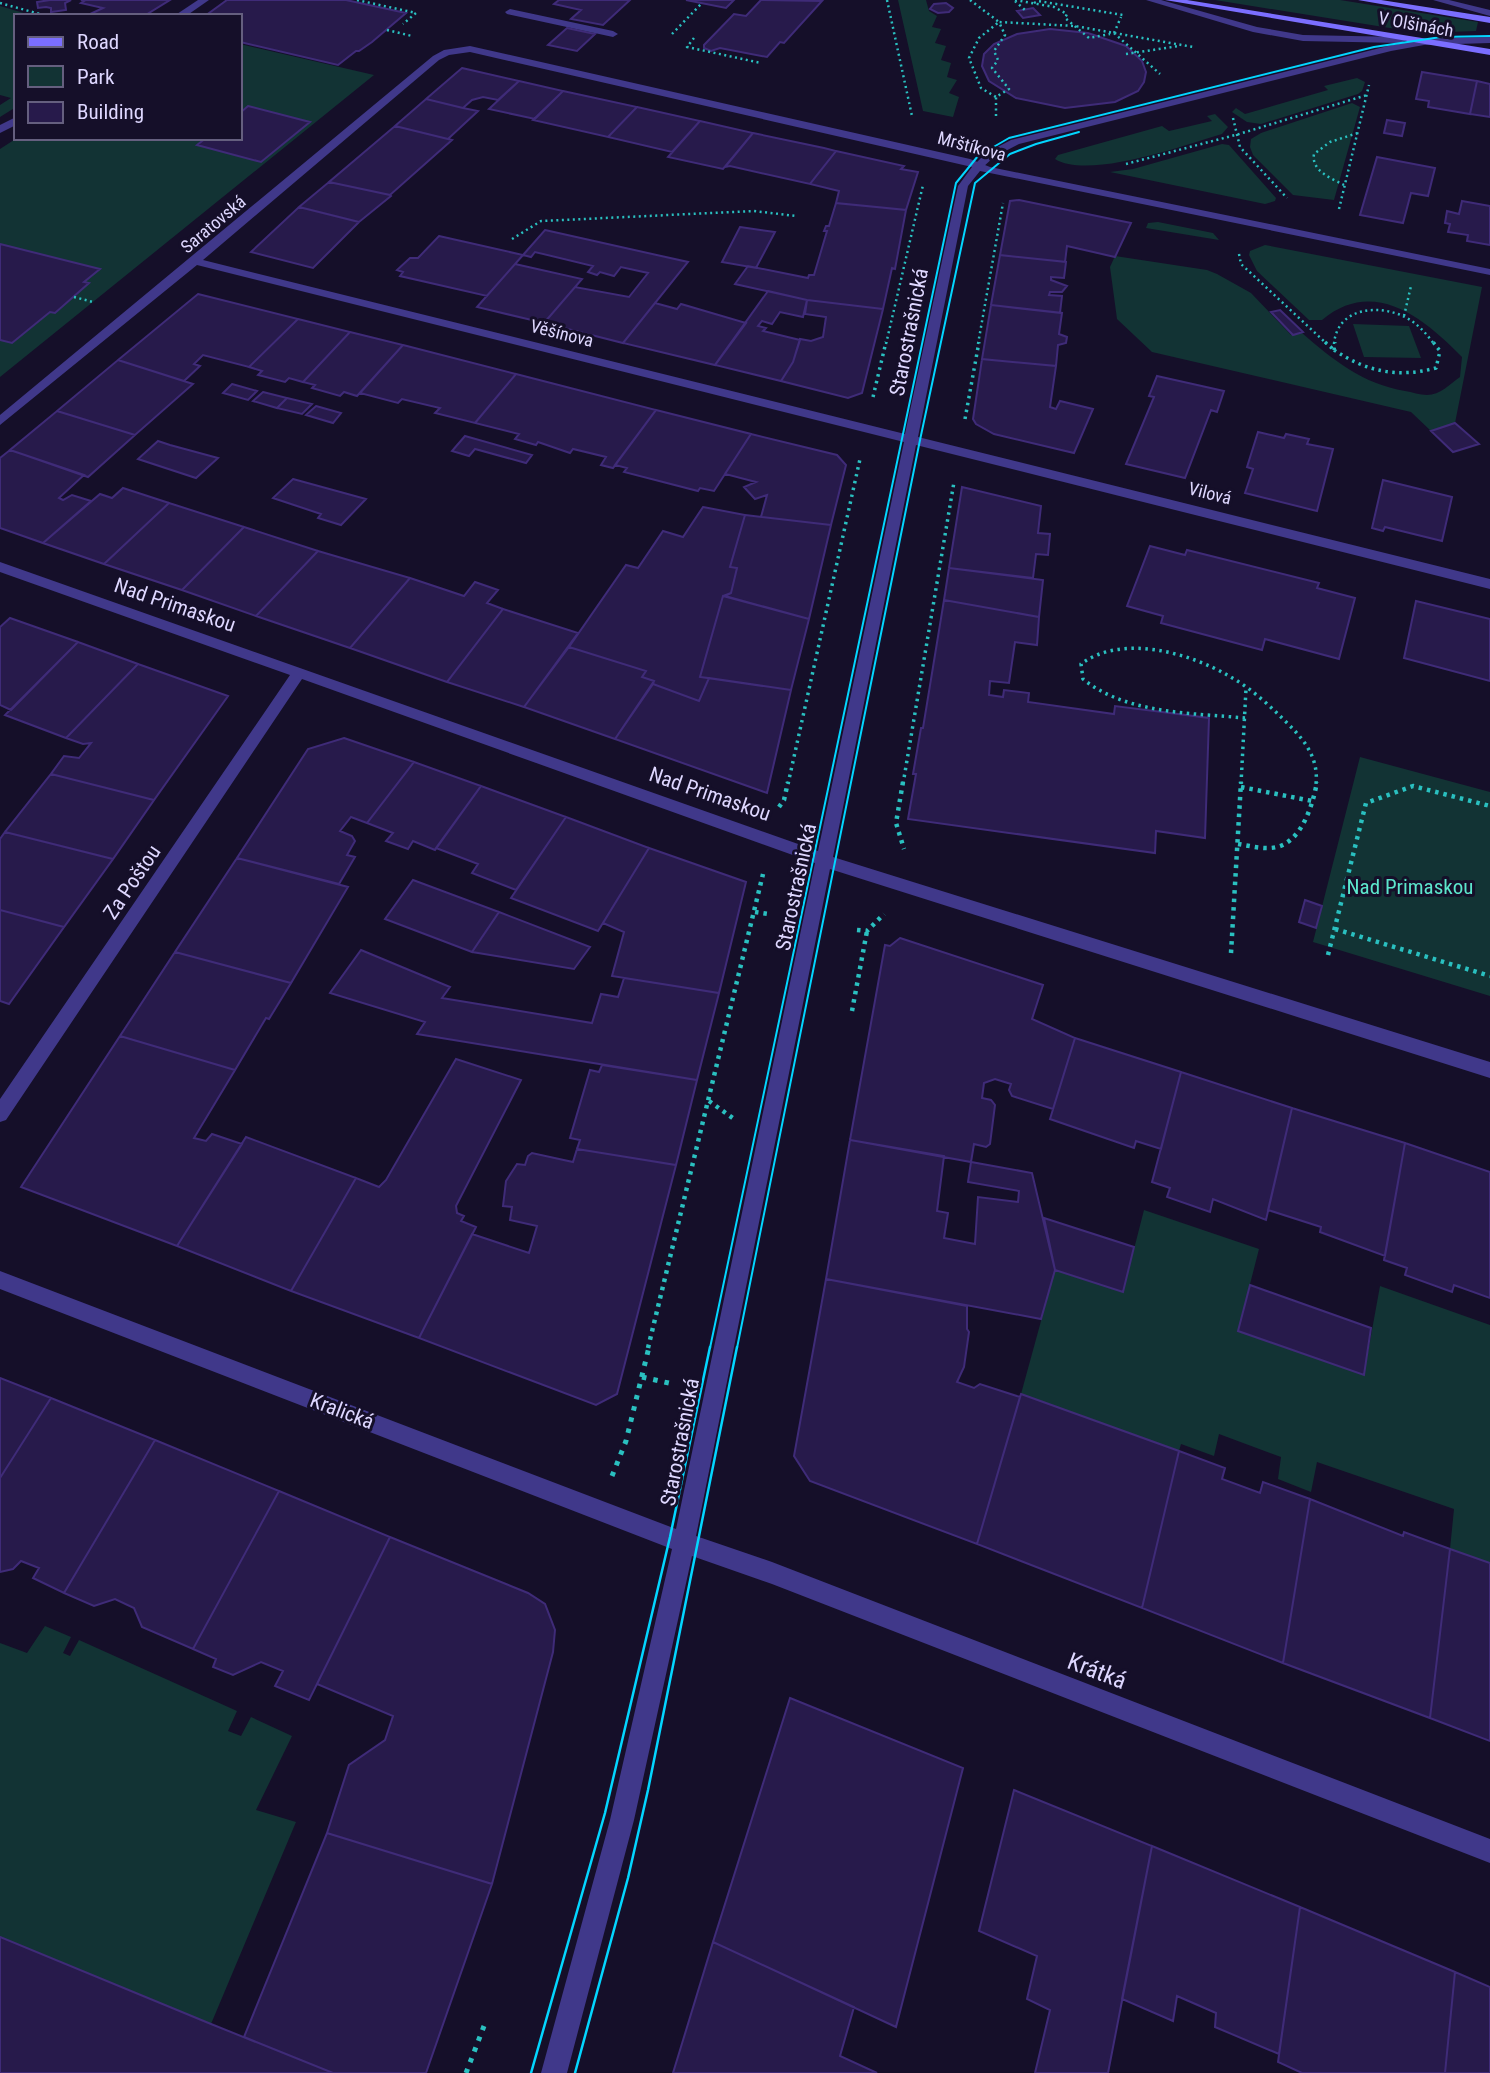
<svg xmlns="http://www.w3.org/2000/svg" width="1490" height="2073" font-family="'Roboto Condensed',sans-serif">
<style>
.green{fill:#123334}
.building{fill:#271a4b;stroke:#3f2b78;stroke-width:2}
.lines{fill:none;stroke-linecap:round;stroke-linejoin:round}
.path-far3{stroke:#2ac0c0;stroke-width:2.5;stroke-dasharray:2 3.5;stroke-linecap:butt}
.path-far2{stroke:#2ac0c0;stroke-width:3.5;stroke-dasharray:2.5 4.5;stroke-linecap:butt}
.path-far1{stroke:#2ac0c0;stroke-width:4.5;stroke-dasharray:3.5 5;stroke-linecap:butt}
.path{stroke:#2ac0c0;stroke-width:5;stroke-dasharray:4.5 7;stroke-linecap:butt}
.service{fill:#40388a;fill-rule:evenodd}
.minor{fill:#40388a;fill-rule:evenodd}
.secondary{fill:#7b6eff;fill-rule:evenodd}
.tram-far1{stroke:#03d6ff;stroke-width:2}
.tram{stroke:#03d6ff;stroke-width:2.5}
.labels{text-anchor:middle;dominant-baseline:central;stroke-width:6;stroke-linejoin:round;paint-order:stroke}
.far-street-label{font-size:18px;fill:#ded7ff;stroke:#150f29}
.street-label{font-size:21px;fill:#ded7ff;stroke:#150f29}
.park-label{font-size:21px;fill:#5ce6cc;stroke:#150f29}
.near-street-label{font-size:24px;fill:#ded7ff;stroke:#150f29}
</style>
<rect width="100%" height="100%" fill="#150f29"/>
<!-- green -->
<path class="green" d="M898,0H926L929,11L937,16L932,27L941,29L935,43L946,46L941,60L951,63L947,77L957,80L949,93L959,97L953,117L923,111Z
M1215,0H1340L1478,22L1476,31L1421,33Z
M0,6L34,16H16V107L0,117V105L11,98L0,95Z
M240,44L374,75L0,377V149L17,138H240Z
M1357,78L1365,82L1362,91L1358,94L1261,124L1247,122L1232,112L1236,108L1245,114L1328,90L1324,86Z
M1352,103L1360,107L1334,200L1293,195L1253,155L1250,147L1251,139L1261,133Z
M1215,114L1228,127L1222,134C1185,145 1089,180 1055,159L1058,155L1162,126L1169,131L1212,121L1207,116Z
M1222,144L1229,145L1276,198L1275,201L1265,204L1110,172L1133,169Z
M1158,222L1213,233L1219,240L1146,228L1148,223Z
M1265,245L1482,287L1455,423L1431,431L1411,412L1152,352L1117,319L1110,267L1115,256L1207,270L1217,274L1251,293L1291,335L1302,333C1333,360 1363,384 1405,391C1412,392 1420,395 1427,395C1440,395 1450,384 1460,377L1462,357C1425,319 1374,276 1322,320H1309L1257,271L1249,255L1250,251Z
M1353,324L1409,326L1421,358L1364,357Z
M1360,757L1490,792V996L1313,942Z
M1144,1210L1259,1249L1238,1331L1364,1374L1380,1286L1490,1325V1563L1450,1549L1454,1509L1317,1462L1311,1492L1278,1479L1281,1457L1219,1434L1214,1456L1181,1444L1179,1451L1021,1394L1055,1270L1123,1292Z
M45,1626L71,1637L63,1653L70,1656L79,1640L237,1711L228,1731L241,1736L251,1717L292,1736L256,1810L296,1822L211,2024L0,1937V1643L27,1653Z"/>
<!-- building -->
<path class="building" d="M50,0H71L65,3L66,10L51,12V8L46,7L38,8L37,2Z
M81,0H170L144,16H86L103,8L81,3L84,1Z
M227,0H346L406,13L372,42L359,51H356L338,65L240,42V16H205Z
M559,0H630L603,25L571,19L581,10L554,4Z
M686,0H734L726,8Z
M761,0L822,1L784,43L780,42L767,57L720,48L711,51L704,48V45L734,14L746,16Z
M946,3L953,8L949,12L938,13L930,9L934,4Z
M1033,8L1040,15L1023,18L1017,11Z
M567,28L595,34L577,51L548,45Z
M1050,29L1088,33L1126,46L1142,61L1146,72L1144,82L1138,91L1115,102L1065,108L1016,98L989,81L982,66L984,54L994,44L1017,34Z
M462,68L519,81L498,100L483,97L472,100L463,108L426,99Z
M1422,72L1477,81L1470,114L1428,107L1429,101L1416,99Z
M519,81L563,91L535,119L489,109Z
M1477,81L1490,84V117L1470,114Z
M563,91L637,107L608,137L533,120Z
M426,99L463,108L478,111L448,139L395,126Z
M248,106L310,122L261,162L197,145L206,138H240V113Z
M637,107L700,121L672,152L608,137Z
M1387,120L1405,123L1402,136L1384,133Z
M700,121L753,133L723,169L668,157Z
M395,126L452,140L390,195L329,182Z
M753,133L824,148L836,151L810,184L730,166L725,167Z
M836,151L904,166L901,169L918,172L906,210L836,203L839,191L810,184Z
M1377,157L1435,168L1428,196L1411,193L1403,223L1360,215Z
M329,182L390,195L391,196L359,222L299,207Z
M1019,200L1131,223L1115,257L1067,246L1065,262L1000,255L1010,201Z
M1462,201L1490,206V245L1467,241L1468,235L1448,232L1450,224L1445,223L1447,211L1459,214Z
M836,203L906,210L895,269L892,268L883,309L807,300L735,284L748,266L808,278L809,275H814L827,231H824L826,226H829Z
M299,207L359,222L313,268L251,252Z
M740,227L775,232L756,268L722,262Z
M545,230L688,262L623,343L544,323L575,287L629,297L648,273L621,267L614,276L600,272L597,275L588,272L593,266L535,252L531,257L523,255Z
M439,236L523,255L487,296L400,276L403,272L397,270L410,258H418Z
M0,244L100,269L84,282L89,283L55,313L50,312L12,343L0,340Z
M1000,255L1066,262L1064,278L1051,277V280L1067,286L1062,292H1050L1049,295L1062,296L1060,313L991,305Z
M515,264L582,279L544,323L477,307Z
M768,291L807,300L803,317L780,312L772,324L762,321L758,326L766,328L763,331L800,340L793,362L781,381L715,365Z
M198,294L298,319L249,367L203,355L194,364L200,366L184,381L118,360Z
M807,300L883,309L862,393L848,398L781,381L793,362L800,339L811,341L823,337L826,317L805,314Z
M655,303L677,309L681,304L746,323L715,365L623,343Z
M991,305L1062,313L1059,334L1067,337L1066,343L1058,345L1056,366L982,359Z
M1280,310L1303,332L1293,335L1271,312Z
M298,319L350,332L303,382L289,378L285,382L258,375L262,371L249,367Z
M350,332L403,345L357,396L344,392L340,396L312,388L315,385L303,382Z
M403,345L516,374L475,423L435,413L440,408L402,399L398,403L360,393Z
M982,359L1056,366L1050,407L1056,409L1060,401L1093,409L1074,453L994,434L976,424L973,419Z
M118,360L193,384L135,435L57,411Z
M516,374L656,410L613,468L601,465L606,457L573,449L570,453L538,442L536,445L515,439L519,434L475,423Z
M1157,376L1224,391L1217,412L1211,410L1185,478L1126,464L1154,397L1149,396Z
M232,384L257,391L248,400L223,393Z
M263,392L287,398L277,408L253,401Z
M287,398L312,404L302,414L277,408Z
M316,406L341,413L333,423L306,415Z
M656,410L751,434L714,491L700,488L698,491L624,472L627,468L615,465Z
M57,411L135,435L88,477L10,450Z
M1455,423L1479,444L1453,452L1431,431Z
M1258,432L1284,438L1286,434L1309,439L1307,444L1333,449L1317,511L1245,493L1253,469L1247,467Z
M751,434L837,455L846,465L831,525L761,517L767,495L755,499L744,487L756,482L725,474Z
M465,436L532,455L526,463L475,449L469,456L452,451Z
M158,441L170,445L218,458L196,478L138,459Z
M10,450L84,475L59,498L63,500L72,495L91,501L43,543L0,528V458Z
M293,479L366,499L341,525L318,518L321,514L273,498Z
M1383,480L1452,497L1442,541L1385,527L1383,531L1372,528Z
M962,487L1041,506L1038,533L1050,534L1048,555L1036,554L1033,578L949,568Z
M123,488L169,503L104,564L43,543L100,494L112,498Z
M169,503L244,527L182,590L104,564Z
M703,507L745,515L730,567L737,568L731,593L723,596L700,677L709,678L699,701L653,684L654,681L642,677L646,671L569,647L626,565L638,568L663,531L683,537Z
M745,515L831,525L809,619L725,596L731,593L737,568L730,567Z
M244,527L318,551L256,616L182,590Z
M1150,546L1185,555L1187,550L1319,583L1317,588L1355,598L1339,659L1265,639L1262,650L1161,623L1163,616L1127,606Z
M318,551L410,578L350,648L256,616Z
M949,568L1043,580L1039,617L944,600Z
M410,578L464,596L475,582L498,590L487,603L503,609L447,682L350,648Z
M723,596L809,619L791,690L700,677Z
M944,600L1039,617L1037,645L1015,642L1009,683L990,681L989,695L1003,697L1004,690L1029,693L1028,702L1114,714L1115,706L1209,718L1205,838L1156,831L1155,853L908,819L916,774H913L921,728H923Z
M1416,601L1490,619V681L1404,658Z
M503,609L578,633L524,707L447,682Z
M10,618L78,642L11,710L0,705V627Z
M78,642L138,664L66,738L5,715Z
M569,647L646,671L642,677L654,681L615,739L524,707Z
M138,664L228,696L154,800L51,774L64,756L79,758L91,743L83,744L66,738Z
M709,678L791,690L767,793L615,739L653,684L699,701Z
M344,738L414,762L367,823L351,817L340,831L352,836L355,841L347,855L355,857L339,884L237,858L308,749Z
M414,762L481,786L435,850L413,841L408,849L386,841L393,833L367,823Z
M51,774L154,800L113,859L5,832Z
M481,786L566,817L516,890L472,873L478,864L436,848Z
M566,817L649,848L598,931L511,898Z
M5,832L113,859L64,927L0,910V839Z
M649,848L746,882L719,993L612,976L624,932L603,923Z
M237,858L348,887L291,983L175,952Z
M413,880L499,912L472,952L385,919Z
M1305,900L1322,906L1316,928L1299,922Z
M0,910L64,927L9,1004L0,1001Z
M499,912L590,947L574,969L472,952Z
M900,938L1043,985L1032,1019L1075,1038L1053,1109L1012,1096L1009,1090L1011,1084L995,1079L984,1083L982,1098L991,1100L995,1105L990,1144L986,1147L974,1144L971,1162L850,1140L885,945L890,946Z
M361,950L450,987L442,998L592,1023L601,994L618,997L624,978L719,993L697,1080L417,1034L425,1022L330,993Z
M175,952L291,983L269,1019L266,1018L235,1070L120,1036Z
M120,1036L235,1070L194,1138L206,1141L212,1134L242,1144L177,1246L21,1187Z
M1075,1038L1181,1072L1161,1149L1136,1141L1134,1148L1050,1119Z
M456,1059L521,1080L456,1206L457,1213L464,1216L461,1221L476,1227L419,1338L291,1291L356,1178L379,1187L386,1180Z
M602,1065L697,1080L676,1165L577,1149L580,1140L570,1138L590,1070L599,1072Z
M1181,1072L1292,1108L1266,1220L1213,1199L1210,1212L1167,1197L1170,1188L1152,1182Z
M1292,1108L1405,1143L1385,1256L1320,1232L1321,1227L1268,1210Z
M246,1137L356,1178L291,1291L177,1246Z
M850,1140L944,1156L937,1211L948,1213L944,1238L975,1244L978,1197L1018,1202L1019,1191L968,1182L971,1162L1032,1173L1055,1270L1041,1319L826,1279Z
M1405,1143L1490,1172V1298L1454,1285L1452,1292L1405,1275L1407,1268L1384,1260Z
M577,1149L676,1165L617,1394L596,1405L419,1338L472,1234L529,1253L537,1226L510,1220L512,1207L503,1206L506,1181L517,1164L525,1165L528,1156L532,1153L573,1162Z
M1044,1218L1134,1247L1123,1292L1055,1270Z
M826,1279L967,1306V1329L969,1332L964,1367L957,1382L974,1388L980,1384L1020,1397L977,1544L810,1481L794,1456Z
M1250,1285L1371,1328L1364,1375L1238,1331Z
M0,1378L51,1398L0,1478Z
M1021,1394L1179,1451L1142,1608L977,1544Z
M51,1398L155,1440L64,1593L33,1578L39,1568L21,1561L13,1569L0,1572V1478Z
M155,1440L279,1491L193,1649L142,1627L134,1608L115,1599L94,1606L64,1593Z
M1179,1451L1225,1468L1222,1479L1260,1493L1263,1482L1310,1499L1283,1663L1142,1608Z
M279,1491L390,1537L309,1700L275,1686L283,1671L261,1662L233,1675L213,1667L216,1659L193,1649Z
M1310,1499L1403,1536L1404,1532L1450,1549L1430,1718L1283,1663Z
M390,1537L528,1593L545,1604L555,1630L553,1652L492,1884L327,1833L349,1765L385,1740L393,1716L317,1684Z
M1450,1549L1490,1563V1741L1430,1718Z
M790,1698L963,1768L896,2027L713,1942Z
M1014,1790L1152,1846L1108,2073H1035L1050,2010L1027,1999L1037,1956L979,1931Z
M327,1833L492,1884L426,2073H333L244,2037Z
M1152,1846L1300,1907L1279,2054L1215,2027L1216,2013L1177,1996L1173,2021L1122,1999Z
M1300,1907L1455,1972L1445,2073H1302L1278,2062Z
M0,1937L211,2024L333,2073H0Z
M713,1942L854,2007L840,2056L877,2073H673Z
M1455,1972L1490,1987V2073H1445Z"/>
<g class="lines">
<!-- path-far3 -->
<path class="path-far3" d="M357,0L416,13L403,24
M887,0L912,116
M970,0L999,22L979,38L969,58L981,88L996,97
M1015,0L1054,7L1067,14L1065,18L1089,38L1110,34
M1015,1L1025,10
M0,3L47,16
M1034,3L1038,1L1123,15
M387,30L412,36
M1114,33L1160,74
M1114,33L1121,17
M672,34L702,3
M694,38L687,47L761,63
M1126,54L1179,46
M996,116V97L1009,89L992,68L998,60L994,51L1005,35L999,22L1075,26L1193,47
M1233,118L1240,147L1287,198
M1126,164L1239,134L1367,95
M1344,185C1331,178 1311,171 1314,154L1330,142L1358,133
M1339,209L1369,85
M512,239L541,221L754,211L796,216
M1239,254L1241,264L1327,344
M74,297L93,302
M1404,316L1411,286
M886,344L923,185
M978,344L1003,203
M1334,344C1337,307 1379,304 1405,317C1417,323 1426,333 1434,344"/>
<!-- path-far2 -->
<path class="path-far2" d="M1325,342L1334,350
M1334,350C1367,372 1398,378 1436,368L1440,351L1433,342
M1334,350L1335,342
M873,397L886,342
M965,419L979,342
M1245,718C1192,713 1126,714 1083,679L1081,664C1121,634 1188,652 1229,676C1249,687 1267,703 1283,719C1302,737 1319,756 1316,784
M788,784L860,459
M903,784L954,482
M1241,784L1246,689"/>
<!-- path-far1 -->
<path class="path-far1" d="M903,782L896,823L904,849
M1241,787L1312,801
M779,807L784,800L788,782
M1238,844C1251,846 1265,850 1277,847C1302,841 1313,804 1317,782
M755,912L768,914
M1335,929L1490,976
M857,930L867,931L884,914
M1231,953L1241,782
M1328,955L1366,803L1413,786L1490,806
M852,1011L867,931
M709,1101L734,1119
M648,1348L763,874"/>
<!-- path -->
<path class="path" d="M642,1377L673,1384
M612,1476L626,1441L649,1347
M466,2073L484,2026"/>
<!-- service -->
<path class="service" d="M1146,0H1161L1257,27L1303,35L1401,37L1406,40L1401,43L1303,41L1253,32Z
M510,9L613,31L618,34L613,37L507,14L505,12Z
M1490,37V43L1424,45L1391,51L1019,144L994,157L982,168L973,166L986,153L1011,140L1388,46L1424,39Z"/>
<!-- minor -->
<path class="minor" d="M198,0H209L186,16H174Z
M1433,0H1449L1490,10V16Z
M470,46L970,159L990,167L1490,269V275L980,171L968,186L918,437L1490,579V589L916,445L833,857L1490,1062V1078L830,869L696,1536L772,1562L1490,1839V1863L772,1584L692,1556L634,1820L567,2073H541L610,1820L672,1549L0,1289V1271L676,1529L815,863L302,679L6,1120L0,1122V1099L290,675L0,572V562L818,851L904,442L197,265L0,425V415L433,56L444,50ZM470,52L972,167L958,186L905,434L203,260L439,60L449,55Z
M16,117V125L0,133V125Z"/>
<!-- secondary -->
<path class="secondary" d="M1165,0H1187L1490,49V55Z
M1358,0H1381L1490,17V23Z"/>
<!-- tram-far1 -->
<path class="tram-far1" d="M710,1348L956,183L978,156L1009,138L1374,47L1441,37L1490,36
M737,1348L920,440L975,183L1010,154L1036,144L1079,132"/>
<!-- tram -->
<path class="tram" d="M531,2073L605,1813L670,1537L710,1347
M575,2073L628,1878L648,1790L737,1347"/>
</g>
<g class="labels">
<!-- far-street labels -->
<g class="far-street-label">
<text transform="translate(1416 24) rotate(10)">V Olšinách</text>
<text transform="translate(972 146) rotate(15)">Mrštíkova</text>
<text transform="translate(213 224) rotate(-40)">Saratovská</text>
<text transform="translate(562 333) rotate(14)">Věšínova</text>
<text transform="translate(1210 493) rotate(14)">Vilová</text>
</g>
<!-- street labels -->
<g class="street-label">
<text transform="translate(909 332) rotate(-79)">Starostrašnická</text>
<text transform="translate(175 605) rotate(19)">Nad Primaskou</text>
<text transform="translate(710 794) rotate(19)">Nad Primaskou</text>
<text transform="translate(132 882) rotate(-56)">Za Poštou</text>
<text transform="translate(796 887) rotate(-78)">Starostrašnická</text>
<text transform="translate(342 1411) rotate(21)">Kralická</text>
<text transform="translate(680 1442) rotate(-79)">Starostrašnická</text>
</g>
<!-- park labels -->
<g class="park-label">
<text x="1410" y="887">Nad Primaskou</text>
</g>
<!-- near-street labels -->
<g class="near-street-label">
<text transform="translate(1097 1671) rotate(21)">Krátká</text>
</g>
</g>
<!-- legend -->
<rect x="14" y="14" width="228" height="126" fill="#150f29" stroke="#655f7f" stroke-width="2"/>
<rect x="28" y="37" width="35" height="10" fill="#7b6eff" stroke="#655f7f" stroke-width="2"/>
<text x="77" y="49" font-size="21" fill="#ded7ff">Road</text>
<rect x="28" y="66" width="35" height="21" fill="#123334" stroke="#655f7f" stroke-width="2"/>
<text x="77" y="84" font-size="21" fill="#ded7ff">Park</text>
<rect x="28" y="102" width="35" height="21" fill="#271a4b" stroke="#655f7f" stroke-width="2"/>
<text x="77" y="119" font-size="21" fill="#ded7ff">Building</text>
</svg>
